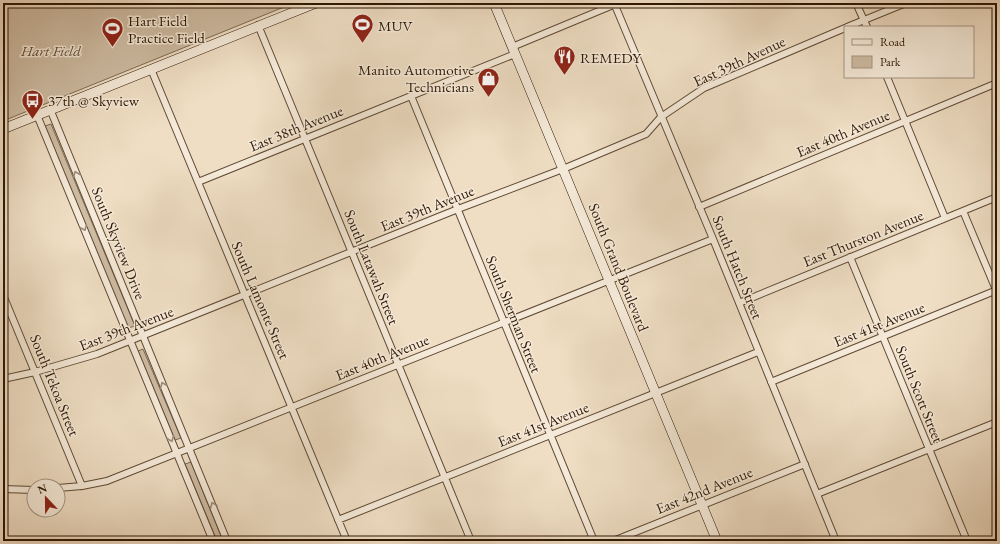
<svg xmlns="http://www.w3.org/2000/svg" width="1000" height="544" font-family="'EB Garamond',serif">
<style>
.green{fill:#cebca3;stroke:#7e6a54}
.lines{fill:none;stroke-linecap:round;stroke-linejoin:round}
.street-casing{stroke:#5e4934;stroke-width:8}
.secondary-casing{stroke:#2e1704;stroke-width:10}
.street{stroke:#f5ead9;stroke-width:6}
.secondary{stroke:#f5ead9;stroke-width:9}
.oneway{stroke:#9b8b79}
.labels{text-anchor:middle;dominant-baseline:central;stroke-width:3;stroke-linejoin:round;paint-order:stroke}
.poi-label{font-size:15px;fill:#2e1704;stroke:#f5ead9;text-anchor:start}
.park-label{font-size:15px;font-style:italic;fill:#5e4934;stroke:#f5ead9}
.street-label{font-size:15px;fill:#2e1704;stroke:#f5ead9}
</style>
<rect width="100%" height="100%" fill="#efdec4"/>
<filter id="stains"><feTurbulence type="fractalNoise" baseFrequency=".005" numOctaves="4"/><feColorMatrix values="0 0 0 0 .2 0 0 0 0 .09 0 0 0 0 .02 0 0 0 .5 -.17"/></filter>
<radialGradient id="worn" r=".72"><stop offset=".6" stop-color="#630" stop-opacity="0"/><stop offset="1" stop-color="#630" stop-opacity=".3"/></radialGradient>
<!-- green -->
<path class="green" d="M3,3H294L3,121Z
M51,124L135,326L128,328L45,126Z
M143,349L181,438L175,440L138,351Z
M191,462L223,541H217L185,464Z"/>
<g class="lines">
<defs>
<path id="street" d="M614,3L713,239L836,541
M856,3L867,27
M258,25L471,541
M847,27L906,3
M512,47L618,3
M151,69L347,541
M887,77L945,218
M411,96L594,541
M50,109L227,541
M37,115L213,541
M198,182L515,54
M699,207L997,83
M963,211L997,292
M850,257L967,541
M3,295L82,486
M739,303L997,197
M3,379L35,372L97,354L458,209L563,169L646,134L661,117L704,88L845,28
M771,382L997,290
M58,488L82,486L107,481L713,239
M3,489L34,490
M817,494L997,422
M338,520L758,352
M613,541L805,464"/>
<path id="secondary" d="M494,3L717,541
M3,129L316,3"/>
</defs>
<!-- street casing -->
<use href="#street" class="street-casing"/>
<!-- secondary casing -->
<use href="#secondary" class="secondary-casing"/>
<!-- street -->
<use href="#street" class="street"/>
<!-- secondary -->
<use href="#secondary" class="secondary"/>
</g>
<!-- one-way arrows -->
<defs><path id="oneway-chevron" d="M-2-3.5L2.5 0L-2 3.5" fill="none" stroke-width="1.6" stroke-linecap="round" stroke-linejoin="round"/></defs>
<g class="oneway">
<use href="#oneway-chevron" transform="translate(76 174) rotate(-112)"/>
<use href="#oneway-chevron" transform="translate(84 228) rotate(67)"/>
<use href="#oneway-chevron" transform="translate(163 385) rotate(-112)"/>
<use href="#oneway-chevron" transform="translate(171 439) rotate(68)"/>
<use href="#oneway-chevron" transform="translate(213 505) rotate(-112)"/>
</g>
<!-- icons -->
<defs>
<symbol id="stadium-pin" viewBox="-11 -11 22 30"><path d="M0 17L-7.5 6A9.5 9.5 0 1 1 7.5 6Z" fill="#8f2418" stroke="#f5ead9"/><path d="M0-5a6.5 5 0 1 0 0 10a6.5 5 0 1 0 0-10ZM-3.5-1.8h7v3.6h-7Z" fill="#fff"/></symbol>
<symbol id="restaurant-pin" viewBox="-11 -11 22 30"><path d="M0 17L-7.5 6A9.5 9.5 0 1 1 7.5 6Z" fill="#8f2418" stroke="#f5ead9"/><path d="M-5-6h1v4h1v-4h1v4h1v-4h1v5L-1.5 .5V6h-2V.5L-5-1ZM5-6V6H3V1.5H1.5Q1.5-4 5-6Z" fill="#fff"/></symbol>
<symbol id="shop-pin" viewBox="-11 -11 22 30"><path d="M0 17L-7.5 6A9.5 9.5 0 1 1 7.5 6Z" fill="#8f2418" stroke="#f5ead9"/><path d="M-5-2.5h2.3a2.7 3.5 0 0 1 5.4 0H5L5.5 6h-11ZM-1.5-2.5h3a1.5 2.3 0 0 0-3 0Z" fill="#fff"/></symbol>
<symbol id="bus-pin" viewBox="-11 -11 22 30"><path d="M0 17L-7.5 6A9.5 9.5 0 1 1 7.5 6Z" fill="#8f2418" stroke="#f5ead9"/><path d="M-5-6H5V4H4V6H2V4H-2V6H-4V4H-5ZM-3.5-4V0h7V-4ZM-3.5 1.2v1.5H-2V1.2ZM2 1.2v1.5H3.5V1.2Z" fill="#fff"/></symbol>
</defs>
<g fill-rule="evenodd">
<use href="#stadium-pin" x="350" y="12" width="25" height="34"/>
<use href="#stadium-pin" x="100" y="16" width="25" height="34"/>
<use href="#restaurant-pin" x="552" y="44" width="25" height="34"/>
<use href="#shop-pin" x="476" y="66" width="25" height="34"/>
<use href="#bus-pin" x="20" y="88" width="25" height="34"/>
</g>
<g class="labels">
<!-- poi labels -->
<g class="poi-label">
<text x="128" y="20">Hart Field<tspan x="128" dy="17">Practice Field</tspan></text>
<text x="378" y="25">MUV</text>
<text x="580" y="57">REMEDY</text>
<text x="474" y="69" text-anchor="end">Manito Automotive<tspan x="474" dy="17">Technicians</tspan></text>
<text x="48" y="100">37th @ Skyview</text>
</g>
<!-- park labels -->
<g class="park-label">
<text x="51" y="50">Hart Field</text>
</g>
<!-- street labels -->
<g class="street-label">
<text transform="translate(739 61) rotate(-25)">East 39th Avenue</text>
<text transform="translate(296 128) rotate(-22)">East 38th Avenue</text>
<text transform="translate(843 133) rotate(-23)">East 40th Avenue</text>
<text transform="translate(427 208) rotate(-22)">East 39th Avenue</text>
<text transform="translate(863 238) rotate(-22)">East Thurston Avenue</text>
<text transform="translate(119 243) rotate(68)">South Skyview Drive</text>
<text transform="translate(372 267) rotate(68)">South Latawah Street</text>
<text transform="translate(619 267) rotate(68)">South Grand Boulevard</text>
<text transform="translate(738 267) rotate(68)">South Hatch Street</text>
<text transform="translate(261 300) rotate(67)">South Lamonte Street</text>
<text transform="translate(514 314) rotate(68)">South Sherman Street</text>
<text transform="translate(879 324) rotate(-22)">East 41st Avenue</text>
<text transform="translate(126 328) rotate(-21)">East 39th Avenue</text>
<text transform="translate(382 357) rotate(-22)">East 40th Avenue</text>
<text transform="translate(55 385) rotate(68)">South Tekoa Street</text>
<text transform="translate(920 394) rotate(68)">South Scott Street</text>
<text transform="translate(543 424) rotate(-22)">East 41st Avenue</text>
<text transform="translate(704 490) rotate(-22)">East 42nd Avenue</text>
</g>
</g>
<!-- margin -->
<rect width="1000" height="544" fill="none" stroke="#efdec4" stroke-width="16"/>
<rect x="4" y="4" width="992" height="536" fill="none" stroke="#2e1704" stroke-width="2"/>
<rect x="8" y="8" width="984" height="528" fill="none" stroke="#2e1704"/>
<!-- legend -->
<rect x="844" y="26" width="130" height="52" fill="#f5ead9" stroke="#a59684"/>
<rect x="852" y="39" width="20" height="6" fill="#f5ead9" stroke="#a59684"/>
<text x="880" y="46" font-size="12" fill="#2e1704">Road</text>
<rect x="852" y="56" width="20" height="12" fill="#cebca3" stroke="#a59684"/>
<text x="880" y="66" font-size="12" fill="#2e1704">Park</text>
<!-- north arrow -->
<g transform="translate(46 498) rotate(338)"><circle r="19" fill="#f5ead9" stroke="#a59684"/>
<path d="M0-3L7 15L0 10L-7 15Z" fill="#8f2418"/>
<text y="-6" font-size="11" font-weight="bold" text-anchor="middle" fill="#2e1704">N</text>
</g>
<rect width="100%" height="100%" filter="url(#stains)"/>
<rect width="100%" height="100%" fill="url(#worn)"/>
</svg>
